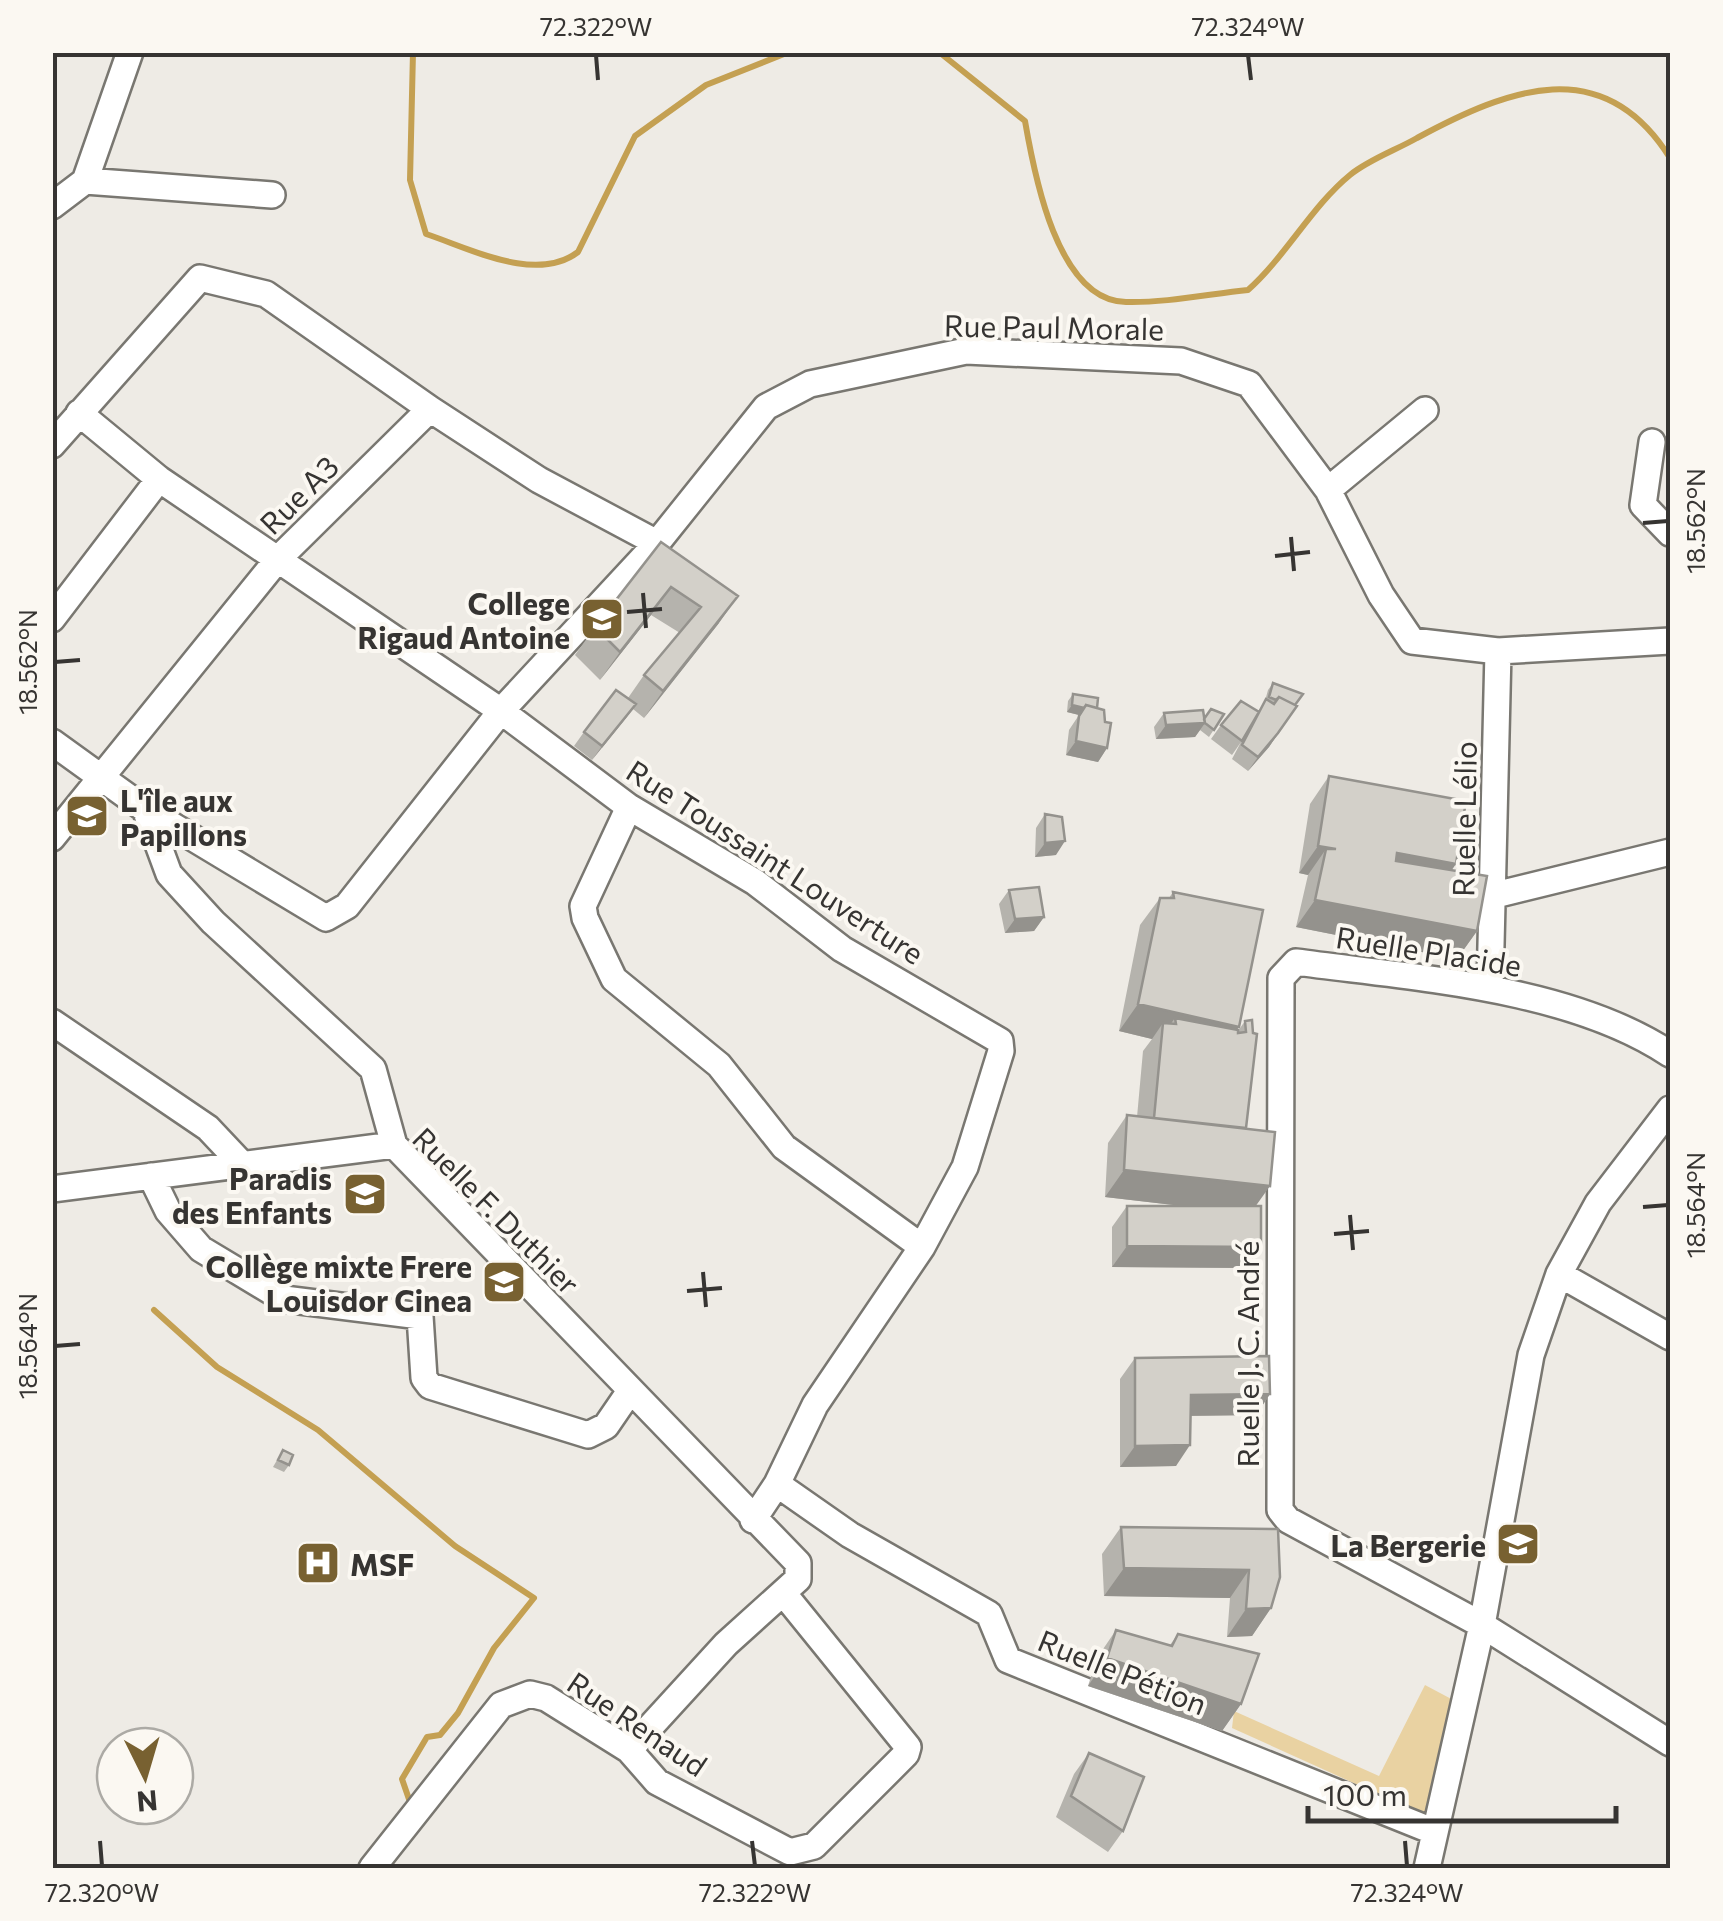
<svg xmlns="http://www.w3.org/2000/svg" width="1723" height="1921" font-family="Commissioner,sans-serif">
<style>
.green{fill:#e9d2a2}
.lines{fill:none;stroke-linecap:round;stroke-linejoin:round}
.stream{stroke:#c4a052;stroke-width:6}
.minor-casing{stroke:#797771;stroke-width:30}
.minor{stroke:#fff;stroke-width:25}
.wall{fill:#b5b3ad}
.shaded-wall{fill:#94928d}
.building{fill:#d3d0c9;stroke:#94928d;stroke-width:2.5}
.ticks{fill:none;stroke:#363432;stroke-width:4}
.labels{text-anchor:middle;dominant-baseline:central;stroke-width:8;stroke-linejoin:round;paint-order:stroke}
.street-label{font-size:30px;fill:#363432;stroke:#fbf8f2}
.poi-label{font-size:30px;font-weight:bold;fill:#363432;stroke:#fbf8f2;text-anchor:end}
.neatline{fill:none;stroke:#363432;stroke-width:4}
.ticks-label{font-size:25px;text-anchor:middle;fill:#363432}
</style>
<rect width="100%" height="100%" fill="#eeebe5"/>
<!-- green -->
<path class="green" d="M1425,1685L1457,1702L1431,1818L1232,1728L1234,1711L1379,1776Z"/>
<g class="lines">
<!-- stream -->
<path class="stream" d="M413,52L410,180L426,234C469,248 536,284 578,252L635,136L706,85L789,52
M939,52L1025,121C1034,173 1057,301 1126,302C1166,303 1209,294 1248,290C1286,256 1312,206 1350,175C1368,160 1396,150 1417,138C1508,89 1603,51 1670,158
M154,1310L217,1367L318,1430L455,1546L534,1598L494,1648L458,1713L440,1735L427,1737L402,1779L411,1805"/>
<defs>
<path id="minor" d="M85,181L272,195
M52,206L85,181L130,52
M79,413L159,479L501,711L629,807L755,882L842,949L1000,1041L1001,1051L965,1167L922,1247L815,1405L777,1484L753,1520
M1652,442L1643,505L1670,533
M52,445L200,278L266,294L430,409
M1328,490L1425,410
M52,619L159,479
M52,742L145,809L169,874L213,922L373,1069L394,1145
M629,807L583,906L585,918L614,979L719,1065L784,1147L922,1247
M145,809L326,918L347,906L501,711L657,543L766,407L810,384L966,351L1181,361L1249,384L1328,490L1381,595L1412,641L1498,651L1670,641
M52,838L278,559L430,409L539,480L657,543
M1495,895L1670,852
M1490,987L1498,651
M52,1022L208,1128L241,1163
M1670,1054C1569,987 1415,978 1296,962L1281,978L1280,1510L1288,1520L1482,1625L1670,1743
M151,1176L168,1211L201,1249L284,1299L420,1316L424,1378L430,1386L588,1435L606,1426L630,1391
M52,1189L394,1145L798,1563V1579L726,1644L629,1750
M1559,1274L1670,1337
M777,1484L850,1535L989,1614L1008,1660L1435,1832
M372,1868L501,1705L530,1694L546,1698L629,1750L657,1782L790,1852L814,1846L906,1754L908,1747L784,1594
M1427,1868L1482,1625L1531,1355L1559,1274L1598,1203L1670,1109"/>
</defs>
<!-- minor casing -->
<use href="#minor" class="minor-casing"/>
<!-- minor -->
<use href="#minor" class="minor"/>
</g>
<!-- wall -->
<path class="wall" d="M661,542L719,623L644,718L633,709L592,760L574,746L584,732L628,698L644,675L680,633L651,615L600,680L575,655L595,627Z
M1273,683L1287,720L1269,747L1248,771L1232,759L1241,742L1232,755L1211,739L1221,725L1258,712L1265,701L1268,690Z
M1073,694L1097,708L1107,748L1098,762L1066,755L1069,730L1079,715L1067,712L1068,701Z
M1164,713L1204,718L1224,714L1209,737L1200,730L1195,737L1156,739L1154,727Z
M1329,776L1451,870L1477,931L1457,959L1296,927L1308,875L1299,873L1310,804Z
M1045,814L1056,855L1035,857L1036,828Z
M1009,890L1044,917L1034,931L1005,933L999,904Z
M1173,892L1238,1031L1245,1021L1252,1020L1246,1128L1255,1206L1246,1268L1112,1267V1227L1127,1206H1183L1105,1197L1108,1143L1127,1115L1137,1117L1143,1051L1152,1039L1119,1031L1140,925L1160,898H1169Z
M1135,1358L1270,1394L1256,1415L1191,1416L1176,1466L1120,1467V1379Z
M283,1450L289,1465L284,1472L273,1467Z
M1121,1527L1278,1529L1271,1608L1252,1636L1227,1637L1230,1598L1104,1596L1102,1554Z
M1116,1630L1170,1645L1178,1634L1241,1704L1222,1731L1088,1686L1097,1658Z
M1089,1753L1123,1831L1108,1852L1056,1817L1074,1774Z"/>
<!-- shaded-wall -->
<path class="shaded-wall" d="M671,587L651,615L600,680L620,652Z
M738,596L719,623L644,718L663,691Z
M636,704L626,718L592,760L602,746Z
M1072,705L1084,708L1079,715L1067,712Z
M1297,706L1269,747L1248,771L1258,757Z
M1205,723L1195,737L1156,739L1166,725Z
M1076,741L1107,748L1098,762L1066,755Z
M1065,841L1056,855L1035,857L1045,843Z
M1318,846L1336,849H1326L1308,875L1299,873Z
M1397,853L1456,864L1437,891L1378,881Z
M1315,900L1477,931L1457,959L1296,927Z
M1044,917L1034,931L1005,933L1015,919Z
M1138,1004L1239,1027L1220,1055L1176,1024L1175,1018L1161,1037L1163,1023L1152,1039L1119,1031Z
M1124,1170L1270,1186L1250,1214L1105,1197Z
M1127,1246L1261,1247L1246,1268L1112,1267Z
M1270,1394L1256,1415L1176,1416L1191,1395Z
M1190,1445L1176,1466L1120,1467L1135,1446Z
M1124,1568L1249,1570L1230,1598L1104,1596Z
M1271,1608L1252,1636L1227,1637L1246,1609Z
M1107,1658L1241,1704L1222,1731L1088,1686Z"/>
<!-- building -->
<path class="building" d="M661,542L738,596L663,691L644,675L701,607L671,587L620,652L595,627Z
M1273,683L1303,694L1295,705L1279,697L1276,700L1269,697Z
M616,690L636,704L602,746L584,732Z
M1073,694L1098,698L1097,708L1086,705L1084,708L1072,705Z
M1279,697L1297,706L1278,733L1258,757L1242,745L1266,699L1274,704Z
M1241,701L1259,712L1242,741L1221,725Z
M1086,705L1104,710L1105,722L1111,723L1107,748L1076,741L1079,716Z
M1211,709L1224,714L1214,730L1205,723L1204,719Z
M1203,710L1205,723L1166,725L1164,713Z
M1329,776L1466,801L1456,864L1397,853L1396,861L1487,876L1477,931L1315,900L1326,849H1336L1318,846Z
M1045,814L1062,817L1065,841L1045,843Z
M1039,887L1044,917L1015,919L1009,890Z
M1173,892L1263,910L1239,1027L1138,1004L1160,898H1174Z
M1175,1018L1238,1030V1033L1246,1032L1245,1021L1252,1020L1253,1033L1257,1034L1246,1128L1154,1118L1163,1023L1176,1024Z
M1127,1115L1275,1132L1270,1186L1124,1170Z
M1127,1206H1261V1247L1127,1246Z
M1269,1356L1270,1394L1191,1395L1190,1445L1135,1446V1358Z
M283,1450L293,1455L289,1465L278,1460Z
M1121,1527L1278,1529L1280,1577L1271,1608L1246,1609L1249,1570L1124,1568Z
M1116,1630L1172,1646L1178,1634L1259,1654L1241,1704L1107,1658Z
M1089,1753L1144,1777L1123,1831L1071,1796Z"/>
<!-- ticks -->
<path class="ticks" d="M596,55L598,80M1248,55L1251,80M1643,523L1668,521M1291,537L1294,571M1275,556L1310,552M643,593L646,628M627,612L662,609M55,662L80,660M1643,1207L1668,1205M1350,1215L1353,1250M1334,1234L1369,1231M703,1272L706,1307M687,1291L722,1288M55,1346L80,1344M100,1841L102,1866M752,1841L755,1866M1405,1841L1407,1866"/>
<!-- icons -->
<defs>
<symbol id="school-square" viewBox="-11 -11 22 22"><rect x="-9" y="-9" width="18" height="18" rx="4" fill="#786131" stroke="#fbf8f2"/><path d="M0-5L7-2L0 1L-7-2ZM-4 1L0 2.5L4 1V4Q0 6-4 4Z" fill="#fff"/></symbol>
<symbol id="hospital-square" viewBox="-11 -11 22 22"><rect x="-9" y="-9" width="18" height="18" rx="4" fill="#786131" stroke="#fbf8f2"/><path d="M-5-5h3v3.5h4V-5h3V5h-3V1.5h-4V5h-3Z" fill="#fff"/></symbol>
</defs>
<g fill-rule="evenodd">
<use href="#school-square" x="577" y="594" width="50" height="50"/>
<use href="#school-square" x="62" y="791" width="50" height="50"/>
<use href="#school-square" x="340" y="1169" width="50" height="50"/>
<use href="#school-square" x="479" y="1257" width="50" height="50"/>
<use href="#school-square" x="1493" y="1519" width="50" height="50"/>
<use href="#hospital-square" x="293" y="1538" width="50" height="50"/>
</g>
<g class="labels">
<!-- street labels -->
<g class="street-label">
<text transform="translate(1054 326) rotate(1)">Rue Paul Morale</text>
<text transform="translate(298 494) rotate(-45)">Rue A3</text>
<text transform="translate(1463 819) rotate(-89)">Ruelle Lélio</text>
<text transform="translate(776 861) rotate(33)">Rue Toussaint Louverture</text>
<text transform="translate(1429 950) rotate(9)">Ruelle Placide</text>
<text transform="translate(497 1210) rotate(45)">Ruelle F. Duthier</text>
<text transform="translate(1246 1354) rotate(-90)">Ruelle J. C. André</text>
<text transform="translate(1123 1671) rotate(22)">Ruelle Pétion</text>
<text transform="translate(638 1723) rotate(34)">Rue Renaud</text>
</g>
<!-- poi labels -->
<g class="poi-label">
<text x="570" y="602">College<tspan x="570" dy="34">Rigaud Antoine</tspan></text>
<text x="120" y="799" text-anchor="start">L'île aux<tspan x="120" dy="34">Papillons</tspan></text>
<text x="332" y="1177">Paradis<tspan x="332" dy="34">des Enfants</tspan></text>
<text x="472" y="1265">Collège mixte Frere<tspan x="472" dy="34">Louisdor Cinea</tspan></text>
<text x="1486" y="1544">La Bergerie</text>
<text x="350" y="1563" text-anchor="start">MSF</text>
</g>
</g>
<!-- border -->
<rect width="1723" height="1921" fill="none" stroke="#fbf8f2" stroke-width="110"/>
<!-- north arrow -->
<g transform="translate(145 1776) rotate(175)"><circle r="48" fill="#fbf8f2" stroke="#acaaa5" stroke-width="2.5"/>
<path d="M0-8L18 38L0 25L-18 38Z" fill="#786131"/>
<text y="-15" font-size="28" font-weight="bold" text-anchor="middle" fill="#363432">N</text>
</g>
<!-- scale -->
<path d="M1308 1806v15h308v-15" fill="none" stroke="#363432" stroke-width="5"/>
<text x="1323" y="1806" font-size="30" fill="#363432" stroke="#fbf8f2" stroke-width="8" paint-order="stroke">100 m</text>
<rect x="55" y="55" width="1613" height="1811" class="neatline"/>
<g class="ticks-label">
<text x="596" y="36">72.322°W</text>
<text x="1248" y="36">72.324°W</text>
<text transform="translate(1696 521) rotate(-90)" y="9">18.562°N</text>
<text transform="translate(28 662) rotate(-90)" y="9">18.562°N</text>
<text transform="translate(1696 1205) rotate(-90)" y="9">18.564°N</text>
<text transform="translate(28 1346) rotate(-90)" y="9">18.564°N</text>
<text x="102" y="1902">72.320°W</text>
<text x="755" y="1902">72.322°W</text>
<text x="1407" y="1902">72.324°W</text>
</g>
</svg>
